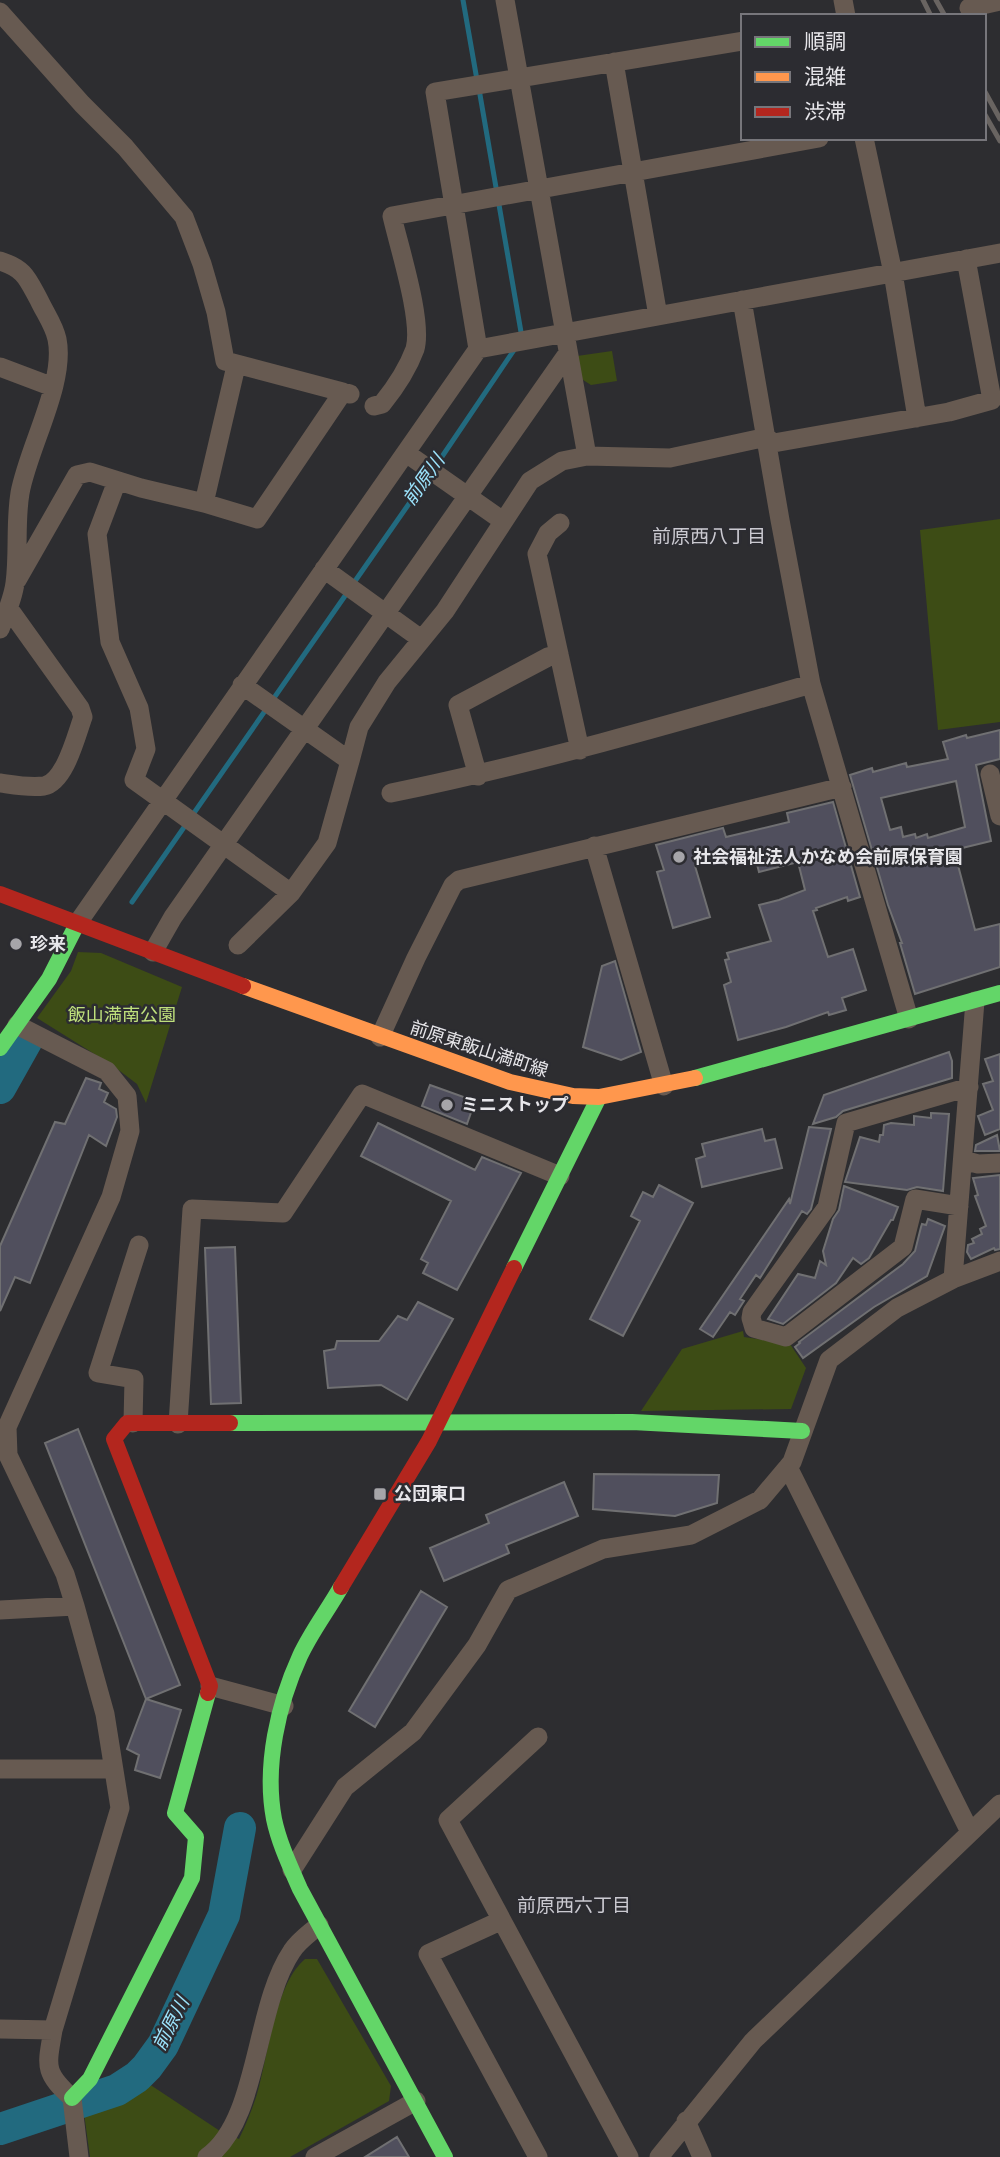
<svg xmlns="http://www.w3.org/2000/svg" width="1000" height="2157" font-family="Signika,'Noto Sans JP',sans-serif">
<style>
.green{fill:#3d4c15}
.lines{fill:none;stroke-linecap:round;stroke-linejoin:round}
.stream{stroke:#226a7f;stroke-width:5}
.river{stroke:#226a7f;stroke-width:32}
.building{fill:#504f5d;stroke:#707072;stroke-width:2;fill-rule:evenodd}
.street{stroke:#675a51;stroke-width:19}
.fast{stroke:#63d668;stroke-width:16}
.slow{stroke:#ff974d;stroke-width:16}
.jam{stroke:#b3261e;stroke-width:16}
.rail{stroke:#696461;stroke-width:5}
.poi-dot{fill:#a6a5a9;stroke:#2c2c31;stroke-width:2.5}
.labels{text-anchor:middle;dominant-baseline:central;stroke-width:5;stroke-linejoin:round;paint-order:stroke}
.poi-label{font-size:18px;font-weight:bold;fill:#e7e6ea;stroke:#2c2c31;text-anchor:start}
.park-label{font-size:18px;fill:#bfe07c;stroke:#2c2c31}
.street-label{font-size:18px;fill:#e7e6ea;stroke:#2c2c31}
.water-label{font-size:19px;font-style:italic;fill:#9ce4fd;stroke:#2c2c31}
.neighbourhood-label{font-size:19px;fill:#cbcad1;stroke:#2c2c31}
</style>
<rect width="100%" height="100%" fill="#2d2d30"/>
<!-- green -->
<path class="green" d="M612,351L617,381L591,385L580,378L577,356Z
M1000,519V722L938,730L920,530Z
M78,952L101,953L182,987L146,1103L137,1084L112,1065L37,1018L71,971Z
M743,1331L744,1337L790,1344L806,1368L791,1409L641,1411L682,1349Z
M305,1959H317L391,2086L389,2101L290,2157H90L83,2106L119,2093L140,2078L220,2131L239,2139C246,2124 252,2110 257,2094C268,2056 275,1984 305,1959Z"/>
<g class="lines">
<!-- stream -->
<path class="stream" d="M463,0L477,80
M479,89L521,332L519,338
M435,467L516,347
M353,584L429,475
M132,902L347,593"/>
<!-- river -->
<path class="river" d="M0,1088L27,1040
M0,2129L117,2090L137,2077L147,2067L163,2045L224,1915L240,1828"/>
</g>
<!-- building -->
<path class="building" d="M1000,730V759L976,765L991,841L954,850L975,930L1000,924V967L915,994L900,943H902L888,905L850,775L872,768L873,772L906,763L907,767L948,759L943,742L966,735L967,738ZM956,781L965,827L928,838L927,834L916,838L915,834L903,837L901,827L890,830L881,798Z
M833,802L860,897L848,901L847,897L816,908L817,910L813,911L828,957L853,949L866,990L842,998L846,1010L829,1015L828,1012L786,1027L738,1040L724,985L731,982L725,960L729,959L727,953L771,941L759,905L779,900L805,890L798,862L759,872L753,849L695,866L710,917L673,928L657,872L664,870L656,845L723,828L726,837L789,822L787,813Z
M615,961L641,1052L621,1060L583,1047L602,966Z
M949,1052L952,1061V1078L843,1111L836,1117L813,1124L824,1095Z
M1000,1054V1129L985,1135L978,1116L993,1110L983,1084L993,1081L985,1059Z
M86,1078L101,1083L99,1089L108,1093L104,1102L116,1109L117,1117L106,1146L89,1135L30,1283L15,1277L0,1311V1246L55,1122L65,1124Z
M430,1085L475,1101L467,1124L422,1106Z
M931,1113L949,1114L943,1191L917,1187L907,1190L845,1182L860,1137L879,1142L880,1135H883L884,1125L891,1123L914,1125V1116L931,1118Z
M378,1123L475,1170L482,1157L521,1173L457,1290L423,1273L428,1263L421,1259L451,1201L361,1156Z
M809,1127L831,1129L811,1209L807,1214L802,1211L760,1278L756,1275L740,1299L744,1301L735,1315L730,1312L713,1337L700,1329L789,1199L790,1204Z
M762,1129L765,1141L775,1139L782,1168L702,1187L696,1159L705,1156L702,1144Z
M997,1135L1000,1151H975L976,1145Z
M1000,1175V1249L995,1250L994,1248L971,1259L967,1252L968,1245L974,1243L972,1239L982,1234L980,1229L986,1226L975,1196L978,1195L973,1178Z
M659,1185L693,1203L623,1336L590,1319L640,1221L631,1216L643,1192L653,1197Z
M844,1186L898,1207L893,1220H891L869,1258L861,1264L853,1258L836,1283L783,1324L768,1319L798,1274L815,1278L820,1261L826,1265L823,1251L833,1219L839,1210Z
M928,1219L945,1226L927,1276L874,1307L803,1358L795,1347L800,1343L799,1342L903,1264L915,1251L921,1227L922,1224L926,1225Z
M235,1247L241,1403L211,1404L205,1248Z
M418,1302L453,1319L407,1400L381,1385L328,1388L324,1351L335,1349L337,1341H379L398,1316L407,1320Z
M78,1429L180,1685L146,1699L45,1443Z
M594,1474L719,1475L717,1503L675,1516L593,1509Z
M564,1482L578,1516L506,1545L509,1553L444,1581L430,1548L489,1523L486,1515Z
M421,1591L447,1607L375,1727L349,1711Z
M146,1699L181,1710L160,1778L135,1770L139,1755L127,1749Z
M397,2137L409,2157H365Z"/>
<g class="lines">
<!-- street -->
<path class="street" d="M505,0L587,456
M843,0L846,16
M969,8L1000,1
M0,12L82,104L125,147L184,217L202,264L216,312L225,361L350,394
M614,62L658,316
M864,138L893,273L917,418
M0,261C25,269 27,278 39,300C45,313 54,325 57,339C66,383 28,448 20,493C15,523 19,553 15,583C13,599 6,614 0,629
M742,300L780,520L811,684L909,1019
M478,349L1000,253
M0,367L53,387
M374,406L382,404C395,388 408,368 415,349C423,321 399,247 392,216L819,138
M768,444L949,412L992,400L966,259
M406,453L503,521
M117,481L97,534L110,642L139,708L146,749L134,780L291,893
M204,503L257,519L343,392
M560,523L548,533L537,554L580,750
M324,569L421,639
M17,580L77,475L90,472L141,488L204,503L236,366
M350,761L359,727L387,682L445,611L530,481L562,461L587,456L670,458L767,437
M990,774L1000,816
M478,776L458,705L548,657L559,654
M0,783C14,785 29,788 44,786C65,782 76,736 83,717L80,708L12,613L7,611
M391,793C533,764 672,724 811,684
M594,846L664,1086
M77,924L478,349L435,92L743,41
M238,945L291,893L327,843L350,761L242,685
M153,952L173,917L224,844L568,353
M17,1025L107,1071L127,1096L130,1131L111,1197L7,1427L8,1455L65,1574L75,1606L105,1714L120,1808L53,2030
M380,1037L416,958L453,885L459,880L842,787
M963,1160L978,1164L1000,1163
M959,1206L915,1199L903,1247L786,1337L754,1328L751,1318L752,1312L827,1207L846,1123L969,1087
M953,1279L1000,1261
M133,1423L134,1379L98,1373L139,1245
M178,1424L192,1209L283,1213L362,1094L560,1176
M788,1467L970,1832
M0,1610L75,1606
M210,1686L284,1706
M538,1737L448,1820L629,2157
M0,1769H112
M292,1870L345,1787L413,1732L477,1645L508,1590L603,1549L691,1535L760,1500L792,1462L829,1360L897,1308L953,1279L975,1001
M500,1921L428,1954L538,2157
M0,2029L53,2030C47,2066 43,2072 72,2098L79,2157
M686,2121L702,2157
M207,2157C259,2121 254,2007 292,1951C298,1941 310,1933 319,1925
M315,2157L416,2101
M659,2157L753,2041L1000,1804"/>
<!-- fast -->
<path class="fast" d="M0,1048L49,979L77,924
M695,1078L1000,993
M514,1268L599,1097
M230,1423L632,1422L802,1431
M341,1587C328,1610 311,1632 300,1656C278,1704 264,1766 274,1819C279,1843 290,1866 300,1889L445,2157
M72,2098L90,2079L192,1878L196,1837L175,1813L208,1693"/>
<!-- slow -->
<path class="slow" d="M243,986L510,1082L573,1096L599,1097L695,1078"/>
<!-- jam -->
<path class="jam" d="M0,894L243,986
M341,1587L429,1441L514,1268
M208,1693L210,1686L114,1439L127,1423H230"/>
<!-- rail -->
<path class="rail" d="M923,0L931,16
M936,0L945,16
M984,90L1000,119
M984,113L1000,141"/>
</g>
<!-- markers -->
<g class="poi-dot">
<circle cx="679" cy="857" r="7"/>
<circle cx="16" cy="944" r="7"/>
<circle cx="447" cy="1105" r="7"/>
<rect x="373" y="1487" width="14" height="14" rx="3.5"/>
</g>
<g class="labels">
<!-- poi labels -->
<g class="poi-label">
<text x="693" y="857">社会福祉法人かなめ会前原保育園</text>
<text x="30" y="944">珍来</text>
<text x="461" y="1105">ミニストップ</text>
<text x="394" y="1494">公団東口</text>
</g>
<!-- park labels -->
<g class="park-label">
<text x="122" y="1015">飯山満南公園</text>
</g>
<!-- street labels -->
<g class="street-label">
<text transform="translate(479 1049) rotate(18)">前原東飯山満町線</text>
</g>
<!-- water labels -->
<g class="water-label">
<text transform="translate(424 480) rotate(-55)">前原川</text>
<text transform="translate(171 2024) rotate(-63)">前原川</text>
</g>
<!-- neighbourhood labels -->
<g class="neighbourhood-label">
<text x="709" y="537">前原西八丁目</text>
<text x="574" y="1906">前原西六丁目</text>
</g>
</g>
<!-- legend -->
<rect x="741" y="14" width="245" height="126" fill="#2c2c31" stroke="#77767b" stroke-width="2"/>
<rect x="755" y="37" width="35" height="10" fill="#63d668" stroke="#77767b" stroke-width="2"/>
<text x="804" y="49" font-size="21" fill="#e7e6ea">順調</text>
<rect x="755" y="72" width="35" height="10" fill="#ff974d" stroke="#77767b" stroke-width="2"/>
<text x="804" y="84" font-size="21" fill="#e7e6ea">混雑</text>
<rect x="755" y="107" width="35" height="10" fill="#b3261e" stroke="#77767b" stroke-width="2"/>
<text x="804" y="119" font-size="21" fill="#e7e6ea">渋滞</text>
</svg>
